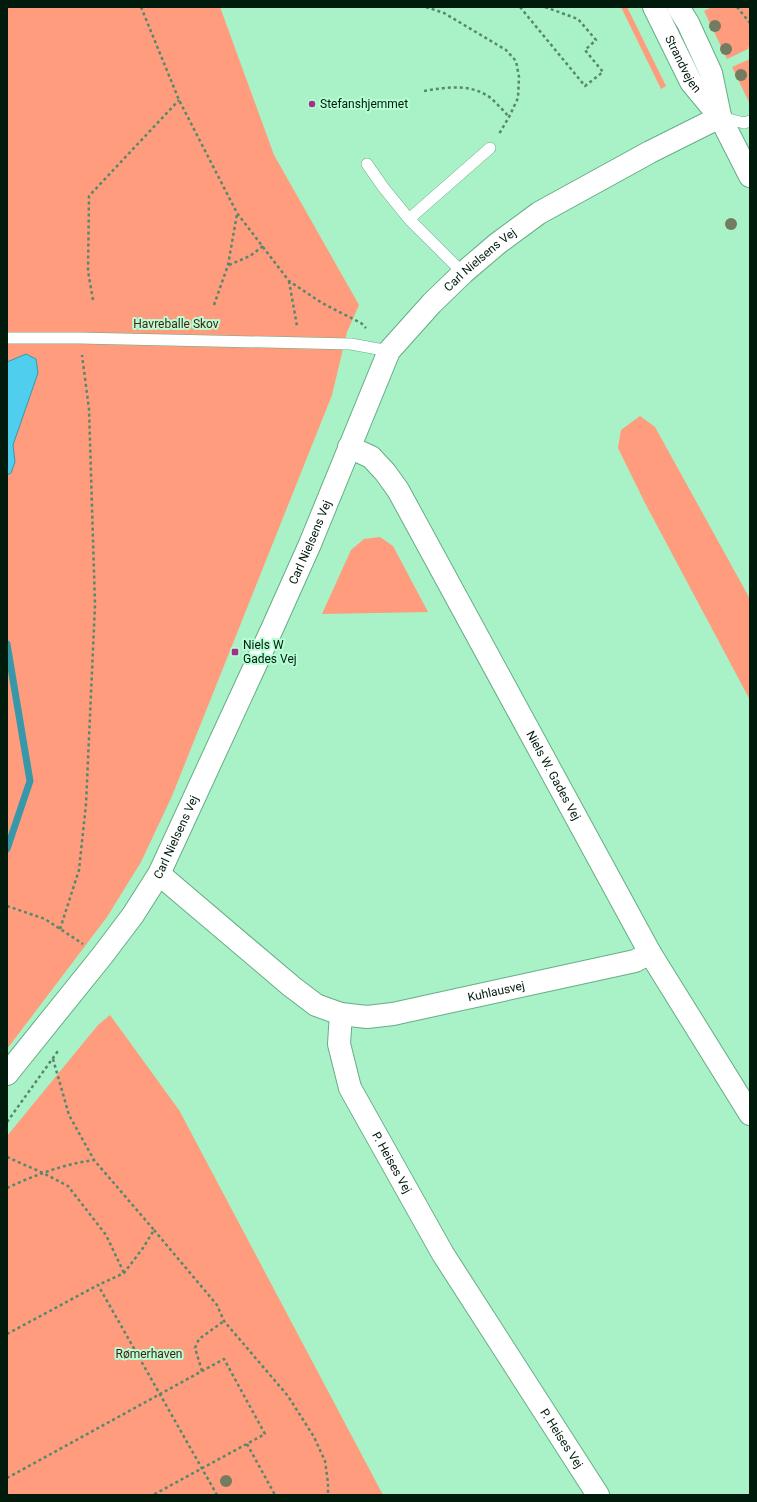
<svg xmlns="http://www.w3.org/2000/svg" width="757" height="1502" font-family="Roboto,sans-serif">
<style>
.green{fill:#fe9c7d}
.water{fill:#4fceee;stroke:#3798aa}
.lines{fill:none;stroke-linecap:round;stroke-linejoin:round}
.stream{stroke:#3798aa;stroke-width:7}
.service-casing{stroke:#66ad85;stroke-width:12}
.minor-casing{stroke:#66ad85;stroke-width:24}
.tertiary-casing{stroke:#66ad85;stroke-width:24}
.path{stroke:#57886b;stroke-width:2.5;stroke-dasharray:3 3;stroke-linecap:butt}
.service{stroke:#fff;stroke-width:11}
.minor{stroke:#fff;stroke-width:22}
.tertiary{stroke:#fff;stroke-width:22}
.tree{fill:#737b60}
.poi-dot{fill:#a32f8a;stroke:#b6fed3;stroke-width:1.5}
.labels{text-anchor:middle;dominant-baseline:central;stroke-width:4;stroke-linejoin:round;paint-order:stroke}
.street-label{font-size:12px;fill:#001a0c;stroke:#b6fed3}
.poi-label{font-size:12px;fill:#001a0c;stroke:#b6fed3;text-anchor:start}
.park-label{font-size:12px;fill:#471b0d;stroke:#b6fed3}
</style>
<rect width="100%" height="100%" fill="#a9f1c6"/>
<!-- green -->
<path class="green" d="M7,7H220L274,155L359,305L347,332L332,395L172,796L141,862L107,917L7,1049Z
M621,7H627L666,86L661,89Z
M712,7H750V41L748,49L727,59L704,11Z
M750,59V104L732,67Z
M640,416L655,427L750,599V700L645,503L618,448L621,430Z
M380,537L393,546L428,612L322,614L351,550L364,539Z
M110,1015L179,1110L383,1495H7V1136L98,1025Z"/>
<!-- water -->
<path class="water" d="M26,354L36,359L38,373L13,445L15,462L11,473L7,475V362Z"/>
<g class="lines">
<!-- stream -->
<path class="stream" d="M7,644L30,781L7,849"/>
<defs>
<path id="service" d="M721,117L744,123L750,121
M367,164L383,187L409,219L463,273
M409,219L490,148
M7,338H79L351,344L389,351"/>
<g id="minor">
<path id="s1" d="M349,447L371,457L385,472L398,490L650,953L750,1114"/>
<path id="s2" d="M159,874L291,986L316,1005L341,1014L339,1044L350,1088L443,1254L598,1495"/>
<path id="s3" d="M341,1014L367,1017L393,1014L635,961L650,953"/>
</g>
<g id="tertiary">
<path id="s4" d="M654,7L691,82L720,117L750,176"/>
<path d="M678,7L688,23L711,73L720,116"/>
<path id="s5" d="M7,1074L102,956L133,915L159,874L272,629L310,544L389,351L432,303L463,273L497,244L539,213L650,152L720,117"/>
</g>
</defs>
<!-- service casing -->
<use href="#service" class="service-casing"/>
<!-- minor casing -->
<use href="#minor" class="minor-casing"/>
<!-- tertiary casing -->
<use href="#tertiary" class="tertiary-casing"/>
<!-- path -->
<path class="path" d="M141,7L179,100L237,213L289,281L322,303L361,323L366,328
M426,7L444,13L506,50L516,61L519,77L518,98L509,117L499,134
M520,7L585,86L603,72L585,50L596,40L578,19L545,7
M737,7L750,23
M424,91C448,87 472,83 492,99C498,105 504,111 509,117
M229,265L250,256L263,246
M289,281L297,326
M93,300L88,271L89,196L179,100
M214,305L228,265L237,214
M7,906L45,919L83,944
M60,929L79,870L86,804L95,605L89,409L82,355
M53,1059L69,1115L94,1160L154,1230L143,1248L124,1273L98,1285
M7,1122L58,1051
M7,1157L43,1173L68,1186L106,1235L124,1273
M7,1188C35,1175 64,1164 94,1160
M154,1230L217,1305L224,1321L288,1396L314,1437L325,1461L328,1483V1495
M7,1334L98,1285L217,1495
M202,1371L195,1348L199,1339L224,1321
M247,1444L275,1495
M7,1478L224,1359L265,1434L153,1495"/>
<!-- service -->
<use href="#service" class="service"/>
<!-- minor -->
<use href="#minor" class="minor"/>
<!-- tertiary -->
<use href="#tertiary" class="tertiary"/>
</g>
<!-- trees -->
<g class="tree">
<circle cx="715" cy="26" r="6"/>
<circle cx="726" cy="49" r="6"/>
<circle cx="741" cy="75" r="6"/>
<circle cx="731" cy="224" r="6"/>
<circle cx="226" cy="1481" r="6"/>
</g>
<!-- markers -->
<g class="poi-dot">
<circle cx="312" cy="104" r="4"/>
<rect x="231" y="648" width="8" height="8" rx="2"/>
</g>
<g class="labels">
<!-- street labels -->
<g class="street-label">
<text stroke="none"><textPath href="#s4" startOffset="64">Strandvejen</textPath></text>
<text stroke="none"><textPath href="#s5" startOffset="952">Carl Nielsens Vej</textPath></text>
<text stroke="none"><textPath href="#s5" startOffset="616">Carl Nielsens Vej</textPath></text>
<text stroke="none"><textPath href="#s1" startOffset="392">Niels W. Gades Vej</textPath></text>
<text stroke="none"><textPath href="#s5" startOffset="292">Carl Nielsens Vej</textPath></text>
<text stroke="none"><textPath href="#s3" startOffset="158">Kuhlausvej</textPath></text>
<text stroke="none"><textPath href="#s2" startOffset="392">P. Heises Vej</textPath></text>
<text stroke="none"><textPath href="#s2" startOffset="716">P. Heises Vej</textPath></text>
</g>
<!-- poi labels -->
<g class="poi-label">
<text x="320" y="104">Stefanshjemmet</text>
<text x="243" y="645">Niels W<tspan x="243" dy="14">Gades Vej</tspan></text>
</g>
<!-- park labels -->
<g class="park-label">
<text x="176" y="324">Havreballe Skov</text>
<text x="149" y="1354">Rømerhaven</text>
</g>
</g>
<!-- border -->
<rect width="757" height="1502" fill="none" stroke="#001a0c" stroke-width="16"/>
</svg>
